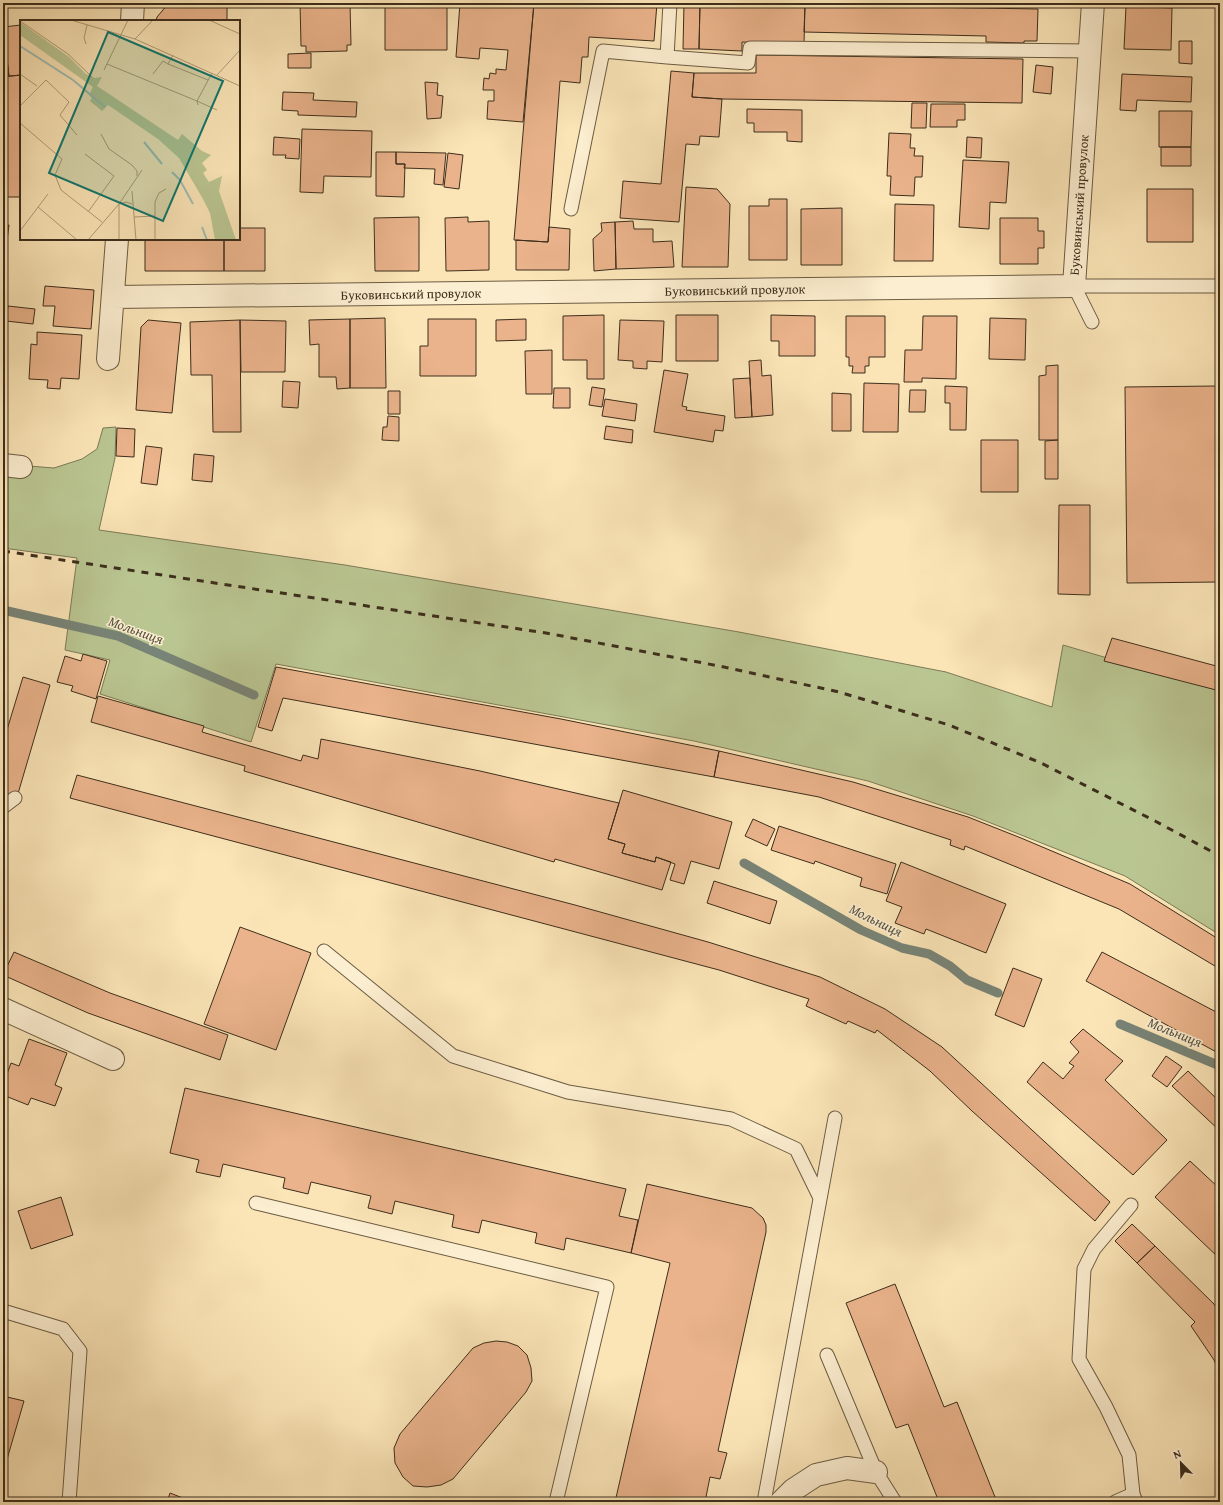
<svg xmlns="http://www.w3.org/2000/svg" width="1223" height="1505" font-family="'Gentium Book Plus',serif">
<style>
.green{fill:#bac692;stroke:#7c7a57}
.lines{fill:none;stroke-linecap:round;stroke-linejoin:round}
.stream{stroke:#788477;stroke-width:9}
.building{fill:#eab38b;stroke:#3d2e1c}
.service-casing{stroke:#6c5c43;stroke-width:15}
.minor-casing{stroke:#6c5c43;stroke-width:24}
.service{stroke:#fceed0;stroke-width:13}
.minor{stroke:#fceed0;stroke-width:22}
.rail{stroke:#3d2e1c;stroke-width:3;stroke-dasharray:7 7;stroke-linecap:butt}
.labels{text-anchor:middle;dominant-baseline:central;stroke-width:3;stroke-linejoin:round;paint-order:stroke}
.street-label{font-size:13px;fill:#3d2e1c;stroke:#fceed0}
.water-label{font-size:14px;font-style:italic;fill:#565242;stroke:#fceed0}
.inset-river{fill:none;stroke:#9fbeb4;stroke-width:2}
.inset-road{fill:none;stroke:#af9c79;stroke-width:1}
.view{fill:#0f766e;fill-opacity:0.15;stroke:#0f766e;stroke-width:2}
.inset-edge{fill:none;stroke:#3d2e1c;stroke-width:2}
</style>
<rect width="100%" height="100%" fill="#fbe5b7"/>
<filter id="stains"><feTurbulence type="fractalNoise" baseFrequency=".005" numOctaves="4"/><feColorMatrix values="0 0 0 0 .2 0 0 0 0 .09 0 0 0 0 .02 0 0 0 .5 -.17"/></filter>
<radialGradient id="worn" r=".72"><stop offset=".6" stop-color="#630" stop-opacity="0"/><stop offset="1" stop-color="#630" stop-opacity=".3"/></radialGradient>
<!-- green -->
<path class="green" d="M116,427L115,458L99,530L345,565L739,632L946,672L1052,707L1063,645L1220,691V935L1125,876L973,816L868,781L694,741L276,664L251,742L100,694L110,660L65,650L77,558L3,548V464L54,468L82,459L97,449L103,428Z"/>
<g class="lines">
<!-- stream -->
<path class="stream" d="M3,610L118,636L254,695
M744,863L861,930L902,948L929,954L950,966L967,980L998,993
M1120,1024L1220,1066"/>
</g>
<!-- building -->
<path class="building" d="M178,3H227V21H156L157,17L168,4Z
M300,3H350L351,45H347V51L306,52V46H301Z
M385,3H447V50H385Z
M460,3H534L523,122L487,119L488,101H494V90H483L484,78L489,79L490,73L496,74V69L506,70L508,50L480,48L479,59L456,57Z
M534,3H657L654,41L589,37L588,57H582L580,83L560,81L548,242L514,240Z
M684,3H700L699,49H683Z
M700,3L805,5L804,44L742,42V51L699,49Z
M805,5L1038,9L1037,41H1024V43L986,42V36L804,32Z
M1126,6L1172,8L1171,50L1124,49Z
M21,25V75L9,76L3,27Z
M3,27L9,76L3,77Z
M1179,41H1192V64L1179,63Z
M311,53V68H288V54Z
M756,55L1023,59L1022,103L722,99L692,97L694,73H756Z
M1036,65L1053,67L1051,94L1033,92Z
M671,71L694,73L692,97L722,99L719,137L700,136L699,145L686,144L679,222L620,218L623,181L661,184Z
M1122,74L1192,77L1191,102L1137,100L1136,111L1120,110Z
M21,75V197H3V77Z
M425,82L438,83L437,95L443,96L441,118L427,119Z
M283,92L314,93L313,100L357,102L356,117L298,115V111L282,110Z
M912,103H927L926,128H911Z
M931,104H965V120H957V127H930Z
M747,109L802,110V142L787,141V132H754V123H747Z
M1159,111H1192L1191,147H1159Z
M302,129L372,131L371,177L324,176L323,193L300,192Z
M889,133L911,134L910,148H915L914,156H923L922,177H915L914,196L890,195L891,176H887Z
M274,137L300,139L299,159L285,158L286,155H273Z
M967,137L982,138L981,158L966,157Z
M1161,147H1191V166H1161Z
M376,152H396V164H405L404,197L376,196Z
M396,152L446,153L443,185L434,184L435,169L404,168L405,164H396Z
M448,153L463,155L459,189L444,187Z
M963,160L1009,162L1006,203L990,202L989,229L959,227Z
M686,187L717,189L730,204L728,267H682Z
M1147,189H1193V242H1147Z
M769,199H787V260H749V206H769Z
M895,204L934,205L933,261H894Z
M842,208V265H801V209Z
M419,217V271H375L374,218Z
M468,217V222L489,221V270L446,271L445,218Z
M1000,218H1038V231H1044V248H1038V264H1000Z
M633,221L634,229H653V242L672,241L674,267L616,269L615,222Z
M615,222L616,269L594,271L593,239L602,231L601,223Z
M3,225H9L3,271Z
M549,227L570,229L569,270H516V240L548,242Z
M239,228H265V271H224V239H239Z
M145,239H224V271H145Z
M45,286L94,290L91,329L53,326L55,306H43Z
M8,306L35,309L33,324L6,321Z
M604,315V379H587V360H563V316Z
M676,315H718V361H676Z
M771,315L815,316V356H779V341H771Z
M846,316H885V357H869V366H865V373H852L853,366H849V357H846Z
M923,316H957L956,379L922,378V382H904L905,350H922Z
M385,318L386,388H350V319Z
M990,318L1026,319L1025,360L989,359Z
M350,319V388L337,389L336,377H319V344L310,345L309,320Z
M428,319H476V376H420V346H428Z
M526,319V340L496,341V320Z
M148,320L181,323L172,413L136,410L141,327Z
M240,320L286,321L285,372H241Z
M240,320L241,432H213L212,375H191L190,322Z
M620,320L664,321L662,362L647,361V369L633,368V361L618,360Z
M37,332L82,335L79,379L61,378L60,389L47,388L48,380L29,379L31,344L37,345Z
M552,350V394H526L525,351Z
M761,360L762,376L771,375L773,415L752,417L749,361Z
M1058,365V440H1039V376L1046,375V366Z
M664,370L688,374L682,406L687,407L686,410L725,416L723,431L715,430L713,442L654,432Z
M750,378L752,417L735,418L733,379Z
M283,381L300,382L298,408L282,407Z
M864,383L899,384L898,432H863Z
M945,386L967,387L966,430H950V403H945Z
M1216,386L1218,582L1127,583L1125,387Z
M592,387L605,389L602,407L589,405Z
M554,388H570V408H553Z
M910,390H926L925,412H909Z
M388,391H400V414H388Z
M832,393L851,394V431H832Z
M605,399L637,404L635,421L602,416Z
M388,416L399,417V441L382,440L383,427H387Z
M606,426L633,430L632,443L604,439Z
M117,428L135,429L134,457L116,456Z
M981,440H1018V492H981Z
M1058,440V479H1045V441Z
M146,446L162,448L157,485L141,483Z
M194,454L214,456L212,482L192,480Z
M1059,505H1090V595L1058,594Z
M1112,638L1220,667V691L1104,661Z
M83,654L107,661L96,699L71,691L73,686L57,682L65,656L81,661Z
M276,667L561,719L719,751L714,777L283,698L272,731L258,727Z
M23,677L50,685L17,797L5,793L7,783L3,782V743Z
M98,696L204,726L202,732L301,761L303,755L318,759L321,739L480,771L619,803L608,839L625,844L622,853L655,862L656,857L671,862L662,890L555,859L554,862L244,771L245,766L91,722Z
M719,751L853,782L968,817L1021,838L1130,884L1220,940V969L1119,909L965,846L964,850L950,845L951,840L819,797L714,777Z
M77,775L575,905L708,942L820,977L885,1009L942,1047L1110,1202L1095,1221L972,1111L930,1071L877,1030L875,1033L848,1021L846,1024L806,1006L809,999L719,970L70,798Z
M623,790L732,822L719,869L691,861L684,884L670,880L675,864L656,857L655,862L622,853L625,844L608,839Z
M753,819L775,829L767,846L745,836Z
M779,826L896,864L887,894L860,886L862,878L815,861L814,864L771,850Z
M901,862L1006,904L986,953L926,929L924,934L895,923L902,907L886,901Z
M714,881L777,901L770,924L707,903Z
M240,927L311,953L276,1050L204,1024Z
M14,952L110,993L228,1035L220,1060L88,1013L3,975Z
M1102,952L1220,1014V1054L1086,981Z
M1013,968L1042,979L1024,1027L995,1015Z
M1083,1029L1123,1061L1105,1080L1167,1140L1133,1175L1027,1082L1043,1062L1063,1079L1074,1066L1069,1063L1079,1052L1070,1042Z
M29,1039L67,1053L55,1085L62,1088L55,1106L31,1098L28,1105L3,1095V1085L11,1063L19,1066Z
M1166,1056L1182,1067L1167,1087L1152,1076Z
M1188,1071L1219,1101L1220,1100V1131L1172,1086Z
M185,1088L626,1189L619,1216L638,1220L631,1253L566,1238L564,1250L535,1243L537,1233L482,1220L479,1233L452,1227L454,1215L395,1201L392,1214L368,1208L371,1196L311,1182L308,1194L283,1188L285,1178L223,1164L220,1177L196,1172L199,1160L170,1153Z
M1190,1161L1220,1189V1259L1155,1197Z
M647,1184L752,1208L763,1218L766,1225V1232L718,1451L727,1453L720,1479L710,1477L705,1502H615L670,1263L631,1253Z
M61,1197L73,1235L31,1249L18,1211Z
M1132,1224L1155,1246L1137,1263L1115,1241Z
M1155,1246L1214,1304L1220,1314V1374L1214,1360L1191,1326L1195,1322L1137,1263Z
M895,1284L944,1407L957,1402L997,1502H939L908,1424L896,1428L846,1303Z
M496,1341L507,1342L518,1346L527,1355L531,1368L532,1381L526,1392L453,1479L441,1485L427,1487L413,1486L403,1477L395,1463L394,1448L400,1434L473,1348L484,1343Z
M3,1396L24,1401L3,1473Z
M170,1493L193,1502H167Z"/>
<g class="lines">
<defs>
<path id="service" d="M667,57L748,63L750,48L1090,51
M571,209L603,51L667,57L670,3
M1092,322L1074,286H1220
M3,807L15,798
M324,951L453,1056L568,1092L731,1119L796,1149L820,1198
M256,1203L607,1287L556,1502
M1131,1205L1094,1249L1084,1269L1079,1359L1106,1407L1129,1455L1133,1494L1136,1502
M3,1311L63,1329L80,1351L69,1502
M827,1355L876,1472L895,1502
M764,1502L835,1118
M1115,1502L1133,1494"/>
<path id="minor" d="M132,21L133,3
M113,297L1074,286L1093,3
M108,359L117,239
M3,465L21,467
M3,1009L113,1059
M781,1502L793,1490L816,1475L847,1468L876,1472"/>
</defs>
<!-- service casing -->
<use href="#service" class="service-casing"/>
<!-- minor casing -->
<use href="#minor" class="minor-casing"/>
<!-- service -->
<use href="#service" class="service"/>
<!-- minor -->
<use href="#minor" class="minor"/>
<!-- rail -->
<path class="rail" d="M3,551L546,633L719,666L839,692L949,725L1041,763L1155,821L1220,856"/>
</g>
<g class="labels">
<!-- street labels -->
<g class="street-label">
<text transform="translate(1079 205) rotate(-86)">Буковинський провулок</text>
<text transform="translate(735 290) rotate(-1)">Буковинський провулок</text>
<text transform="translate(411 294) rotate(-1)">Буковинський провулок</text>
</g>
<!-- water labels -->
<g class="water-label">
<text transform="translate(136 630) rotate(20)">Мольниця</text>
<text transform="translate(876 920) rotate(26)">Мольниця</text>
<text transform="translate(1175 1032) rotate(22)">Мольниця</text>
</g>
</g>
<!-- overview -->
<g transform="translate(20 20)">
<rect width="220" height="220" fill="#fbe5b7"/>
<path d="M0,2L49,37L66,54L75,58L82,57L77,66L158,120L162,114L182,131L191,135L182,143L187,150L183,153L189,162L202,156L199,171L216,220H195L190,193L183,179L159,138L138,119L88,85L82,91L70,81L72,78L69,75L73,67L0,15Z" fill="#bac692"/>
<path class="inset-river" d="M0,26L53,60L85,87M124,122L142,144M152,152L160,160L173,184M182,207L187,220"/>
<path class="inset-road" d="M51,0L115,19L220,66M189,0L220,14M0,1L48,34L72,57M115,19L133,0M66,24L64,18L67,5M87,44L177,81L192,53M148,44L188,60M84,50L108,0M0,54L17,66M133,54L143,41L148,44L153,35M197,55L220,30M178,85L177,81L197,90M0,86L26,60L49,82L40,95L57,115M0,103L42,139L35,155L41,170L82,202M81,114L89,129L112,145L117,151V156M65,134L94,156L68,192M112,171L116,220M18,187L57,220M114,197L135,196M0,211L28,174M68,220L99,184L106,182L112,184M99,220V184L122,150M135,220V182L139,173L146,169"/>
<path class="view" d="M88,12L203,61L143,201L29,153Z"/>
<rect width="220" height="220" class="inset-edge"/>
</g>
<!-- margin -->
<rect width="1223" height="1505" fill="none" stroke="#fbe5b7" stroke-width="16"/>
<rect x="4" y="4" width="1215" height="1497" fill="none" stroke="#3d2e1c" stroke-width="2"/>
<rect x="8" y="8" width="1207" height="1489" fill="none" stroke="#3d2e1c"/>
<!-- north arrow -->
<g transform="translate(1181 1463) rotate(337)" stroke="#fceed0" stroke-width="3" paint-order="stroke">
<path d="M0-3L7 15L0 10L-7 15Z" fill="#3d2e1c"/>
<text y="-6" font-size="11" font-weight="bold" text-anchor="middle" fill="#3d2e1c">N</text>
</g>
<rect width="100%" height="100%" filter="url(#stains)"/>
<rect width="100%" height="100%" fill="url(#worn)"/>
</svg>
